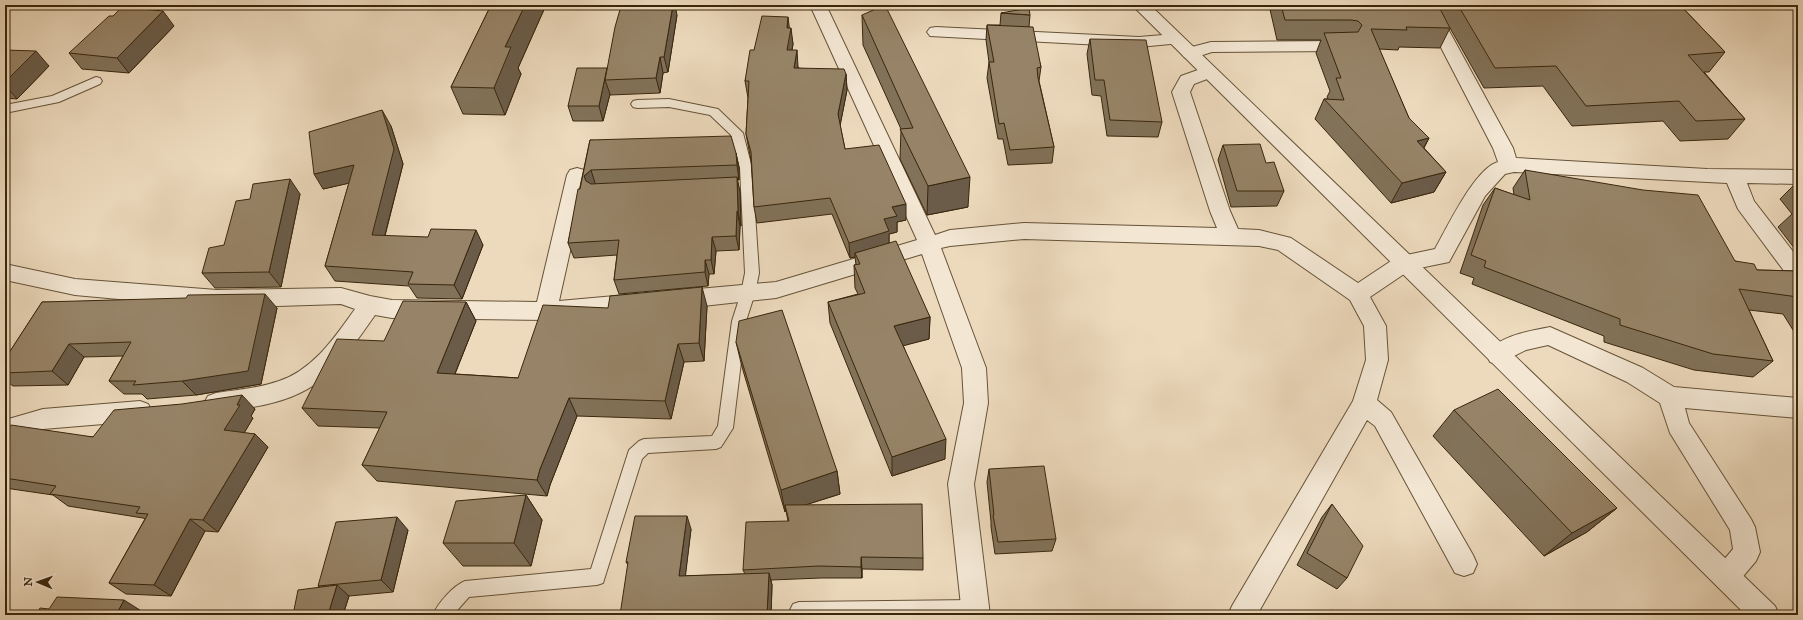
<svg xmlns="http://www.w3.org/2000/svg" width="1803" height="620" font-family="'IM FELL Great Primer',serif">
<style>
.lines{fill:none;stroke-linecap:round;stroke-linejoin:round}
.service-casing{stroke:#665338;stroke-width:2}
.minor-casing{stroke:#665338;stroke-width:2}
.tertiary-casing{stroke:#665338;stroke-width:2}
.service{fill:#f3e7d4;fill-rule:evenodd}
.minor{fill:#f3e7d4;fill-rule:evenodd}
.tertiary{fill:#f3e7d4;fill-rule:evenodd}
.wall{fill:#827259;stroke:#39260c}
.shaded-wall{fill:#6a5c49;stroke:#39260c}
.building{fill:#978468;stroke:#39260c}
</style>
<rect width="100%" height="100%" fill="#eddabd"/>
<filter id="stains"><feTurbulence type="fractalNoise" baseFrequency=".005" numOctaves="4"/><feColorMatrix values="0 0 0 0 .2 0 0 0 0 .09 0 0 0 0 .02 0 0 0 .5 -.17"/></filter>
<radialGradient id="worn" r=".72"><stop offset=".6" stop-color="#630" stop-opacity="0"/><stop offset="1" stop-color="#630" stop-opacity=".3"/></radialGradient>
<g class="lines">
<defs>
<path id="service" d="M96,77L100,78L102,81L100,84L59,102L5,113V105L52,96Z
M669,99L718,109L743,133L752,168L759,273L755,293L746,321L733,428L721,447L716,449L648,453L642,459L603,583L597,585L469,597L453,615H433C438,603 453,586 465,581L591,569L629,450L639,441L644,439L712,436L718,426L732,321L741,293L745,273L740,168L731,135L710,115L669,107L637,108L633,107L631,104L633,101L637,100Z
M975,600L981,602L984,608L981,614L979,615H792L790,610L793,604L799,602Z"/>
<path id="minor" d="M810,5H826L935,235L950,230L1024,223L1217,228L1210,211L1172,92L1181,76L1209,66L1215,68L1218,72L1215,76L1194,84L1190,92L1230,211L1238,229L1259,230L1291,238L1358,283L1397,257L1435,249C1447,228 1475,168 1498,162L1493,148L1419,5H1435L1513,148L1516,158L1707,169L1798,170V184L1747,183L1754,201L1798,258V281L1790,279L1738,209L1727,183L1514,172L1505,174L1485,196L1449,262L1410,270L1370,297L1386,326L1388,360L1377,400L1391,412L1473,555L1477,564L1473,573L1464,576L1455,573L1375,426L1367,420L1257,615H1228L1232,606L1353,401L1366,360L1364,326L1350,300L1278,250L1259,246L1024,239L950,246L941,248L986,368L988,403L974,484L990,615H962L948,484L964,403L962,368L922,254L776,298L676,309L668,306L665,300L668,294L676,291L776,282L917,240Z
M936,27L1139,37L1175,34L1181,35L1184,39L1181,43L1139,47L930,36L927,32L930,28Z
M1343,41L1349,42L1352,46L1349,50L1343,51L1212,52L1190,59L1184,57L1181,53L1184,49L1211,42Z
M577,168L584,170L587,175L559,301L637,294L645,297L648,303L645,309L637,312L547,320L392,318L375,315C336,371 318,397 247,408C234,410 220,414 208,410L204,403L208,396L216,393C237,390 259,388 279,381C313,370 335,337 355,309L341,304L217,308L75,295L5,280V264L75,279L217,290L341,288L370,296L392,300L537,302L567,175L570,170Z
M1550,327L1643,368L1674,387L1798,398V418L1685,408L1689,423L1751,519L1755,527L1760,552L1756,561L1735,586L1726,590L1717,586L1713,577L1717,568L1733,549L1730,530L1670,433L1660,403L1627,382L1548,345L1526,350L1498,364L1490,362L1487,355C1496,336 1530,331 1550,327Z
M140,401L148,404L152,411L148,418L140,421L43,429L5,440V420L43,409Z"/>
<path id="tertiary" d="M1132,5H1150L1775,606L1779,615H1746Z"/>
</defs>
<!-- service casing -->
<use href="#service" class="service-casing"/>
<!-- minor casing -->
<use href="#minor" class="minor-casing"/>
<!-- tertiary casing -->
<use href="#tertiary" class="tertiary-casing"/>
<!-- service -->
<use href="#service" class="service"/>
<!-- minor -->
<use href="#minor" class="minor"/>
<!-- tertiary -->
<use href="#tertiary" class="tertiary"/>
</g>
<!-- wall -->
<path class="wall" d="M491,5H546L518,68L521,74L505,115L463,114L451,87Z
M1269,5H1680L1725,52L1709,72H1704L1745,119L1728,139L1680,141L1663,121L1572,126L1543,86L1484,88L1450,28L1440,48L1399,47L1398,50L1379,49L1409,118L1429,138L1424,148L1446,172L1434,192L1391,203L1315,119L1324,99H1328L1327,97L1330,91L1316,53L1321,40H1277Z
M1001,13L1030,15L1029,27L1041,67L1039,81L1054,147L1052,163L1008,165L1003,139H998L987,78L989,62L986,40L987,25H1000Z
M677,15L668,72L663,73L660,93L610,95V94L603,121H573L568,106L607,68Z
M862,15L968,207L927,215L900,159L901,129L863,45Z
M174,26L129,73L82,69L69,53Z
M790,28L793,44L792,50L798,67V68L846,74L847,90L840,125L845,149L906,220L897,222V232L889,234V243L930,317L929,339L903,345L945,459L892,476L830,323L828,302L858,294L855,288L854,265H856L855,257L850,258L832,214L757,223L754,207L751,160L749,150L746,134L748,98L745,81L754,50Z
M1090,39L1162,122L1158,137L1107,136L1101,96L1092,95L1087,54Z
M5,50L49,66L17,99L5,98Z
M391,126L403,164L385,236L483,245L462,299L417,298L409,286L335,281L325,266L349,183L323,189Z
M590,140L736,153L739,168V180H737L740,192L741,226H740L739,250L716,251L714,274H709L708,286L619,294L614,280L617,255L574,258L568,243Z
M1223,145L1284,191L1277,206L1231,207L1218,160Z
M1525,170L1735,261L1757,270L1798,271V338L1783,314L1749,310L1773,361L1753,377L1694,370L1604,342V336L1472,284L1474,278L1460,273L1483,205L1495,188L1514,195L1513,188Z
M1795,184H1798V253L1778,227L1792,214L1780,199Z
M300,194L281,287L215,288L202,273L224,245Z
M42,302L277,308L261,384L196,395L147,399L142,394H124L109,381L123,356L84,357L68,385L13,386L5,380V359Z
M466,302L476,321L455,374L518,378L608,308L707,306L704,361L684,362L671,419L577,416L550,485L547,496L377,481L362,465L380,428L318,426L302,408L384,341Z
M736,342L837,471L840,494L805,505L923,558V570L862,569V578H821L771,580L772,585L771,615L628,565L626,562L691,529L685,576L745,574L743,570L788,521L786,511L785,512L742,367Z
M255,409L251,416L253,418L244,433L255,434L268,447L218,532L205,531L171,596L126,594L109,583L145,519L143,518L68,506L53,495L5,488V433L93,437Z
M1454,410L1617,508L1587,532L1544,556L1433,436Z
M989,469L1056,539L1052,551L995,554L991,527V522L987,482Z
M526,495L542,520L531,566H463L443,543Z
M1332,504L1347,578L1337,589L1297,565L1322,517Z
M408,530L393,592L349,596L343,615H293L320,587L318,586Z"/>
<!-- shaded-wall -->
<path class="shaded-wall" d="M525,5H546L518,68L521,74L505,115L494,88L505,47Z
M673,5H675L677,15L668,72L664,57Z
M163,11L174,26L129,73L117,58Z
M788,17L790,33L791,28L793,44L789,67L787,50V28Z
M797,50L798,67L796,85L794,68Z
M36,51L49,66L17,99L5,85V82Z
M660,57L663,73L660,93L656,78Z
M607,68L605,80L610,94L603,121L599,106Z
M846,74L847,90L839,131L838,114Z
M382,110L391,126L403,164L381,250L372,235Z
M1429,138L1418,158L1417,141Z
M736,153L739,168V180L737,165Z
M354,165L363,180L323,189L314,174Z
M591,170L596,186L589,191L584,176Z
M1446,172L1434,192L1391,203L1402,183Z
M737,177L740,192L741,226L738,211Z
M970,177L968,207L927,215L928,186Z
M290,179L300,194L281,287L269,272Z
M906,204V220L897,222V232L889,234V247L855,253V257L850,258L849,243L884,219L892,207Z
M737,211L740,226L739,250L736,236Z
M476,230L483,245L462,299L454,285Z
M712,237L716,251L714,274L711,260Z
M705,260L709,274L708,286L705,272Z
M702,287L707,306L704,361L699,343Z
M265,294L277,308L261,384L196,395L182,381Z
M466,302L476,321L448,391L437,373Z
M930,317L929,339L895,348L894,326Z
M69,344L84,357L68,385L52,371Z
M678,344L684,362L671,419L665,401Z
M242,395L255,409L251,416L253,418L238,443L224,430Z
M569,398L577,416L550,485L547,496L537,480L540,469Z
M255,434L268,447L218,532L203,520Z
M946,439L945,459L892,476V457Z
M837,471L840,494L786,511L785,505L786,511L785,512L781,490Z
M526,495L542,520L531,566L514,543Z
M1617,508L1587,532L1544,556L1572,533Z
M687,516L691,529L684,588L679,576Z
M397,517L408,530L393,592L381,580Z
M190,519L205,531L171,596L154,585Z
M861,557L862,569V578L861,567Z
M769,573L772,585L771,615H767Z
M337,585L349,596L343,615H328Z
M124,600L143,612L141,615H116Z"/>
<!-- building -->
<path class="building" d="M491,5H525L505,47H511L494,88L451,87Z
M632,5H673L664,57H660L656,78L605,80L615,27L621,6Z
M885,5L970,177L928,186L900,129L913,128L862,15Z
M1281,5H1438L1450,28L1406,27L1407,30L1371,29L1409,118L1429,138L1417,141L1446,172L1402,183L1324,99L1344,100L1336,78H1341L1324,33L1358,32L1362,25L1358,21L1351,20H1285Z
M1458,5H1680L1725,52L1688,55L1745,119L1696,121L1679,101L1586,106L1556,66L1495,68Z
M122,7L163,11L117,58L69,53L109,16H113Z
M1029,8L1030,15L1001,13Z
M762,16L788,17L787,28H791L787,50H797L794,68L844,69L846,74L838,114L845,149L879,145L906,204L892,207L897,216L884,219L889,231L849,243L830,198L754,207L751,152L746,134L749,81H745L750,50H754Z
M987,25L1033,27L1041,67L1037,68L1038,78L1054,147L1010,150L1004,123L999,124L989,62H994Z
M1090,39L1146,40L1162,122L1110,120L1104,80H1095Z
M5,50L36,51L5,82Z
M577,68H607L599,106H568Z
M382,110L394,149L372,235L428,237L431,229L476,230L454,285L408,284L413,272L325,266L354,165L314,174L309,132Z
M731,136L736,153L737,165L591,170L584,176L586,181L591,184L737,177L738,211H737L736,236L712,237L711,260H705V272L614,280L619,240L568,243L578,189H580L590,140Z
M1260,144L1266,163L1274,162L1284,191H1237L1223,145Z
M1525,170L1643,190L1698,195L1735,261L1754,264L1757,270L1798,271V297L1739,289L1773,361L1713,354L1620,325V319L1484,267L1486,261L1471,255L1495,188L1530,200Z
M290,179L269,272L202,273L209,248L224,245L236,201L250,199L253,184Z
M1795,184H1798V187Z
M1794,212H1798V217Z
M896,241L930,317L894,326L946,439L892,457L828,302L865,293L854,265L860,264L855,253Z
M702,287L699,343L678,344L665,401L569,398L540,469L537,480L362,465L387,412L302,408L337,339L384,341L403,301L466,302L437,373L518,378L543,305L608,308L610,296Z
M265,294L248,371L182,381L133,385L136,381H109L131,342L69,344L52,371L5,373V359L42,302L186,298L188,295Z
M782,310L837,471L781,490L736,342L739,321Z
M1498,389L1617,508L1572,533L1454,410Z
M242,395L237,405H240L224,430L255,434L203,520L190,519L154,585L109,583L148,514L136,513L140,507L50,494L56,486L5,478V433L11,425L93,437L114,410L182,404Z
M1044,466L1056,539L998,542L993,515H994L989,469Z
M526,495L514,543H443L456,501Z
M922,504L923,558L861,557V567L819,566L743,570L746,522L789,521L785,505Z
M1332,504L1363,546L1347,578L1307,553Z
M635,516H687L679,576L769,573L767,615H620L628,562H626Z
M397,517L381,580L318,586L336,522Z
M337,585L328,615H293L298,590Z
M57,597L124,600L116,615H36L40,608L49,609Z
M1333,610L1336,615H1321Z"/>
<!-- margin -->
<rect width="1803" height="620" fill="none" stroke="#eddabd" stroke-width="20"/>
<rect x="6" y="6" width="1791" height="608" fill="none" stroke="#39260c" stroke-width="2"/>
<rect x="10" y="10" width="1783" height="600" fill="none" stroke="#39260c"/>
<!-- north arrow -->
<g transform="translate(38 582) rotate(272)" stroke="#f3e7d4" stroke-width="3" paint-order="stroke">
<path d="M0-3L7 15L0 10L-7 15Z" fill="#39260c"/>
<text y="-6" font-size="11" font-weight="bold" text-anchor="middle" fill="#39260c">N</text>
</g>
<rect width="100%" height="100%" filter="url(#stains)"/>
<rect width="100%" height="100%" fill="url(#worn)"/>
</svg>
